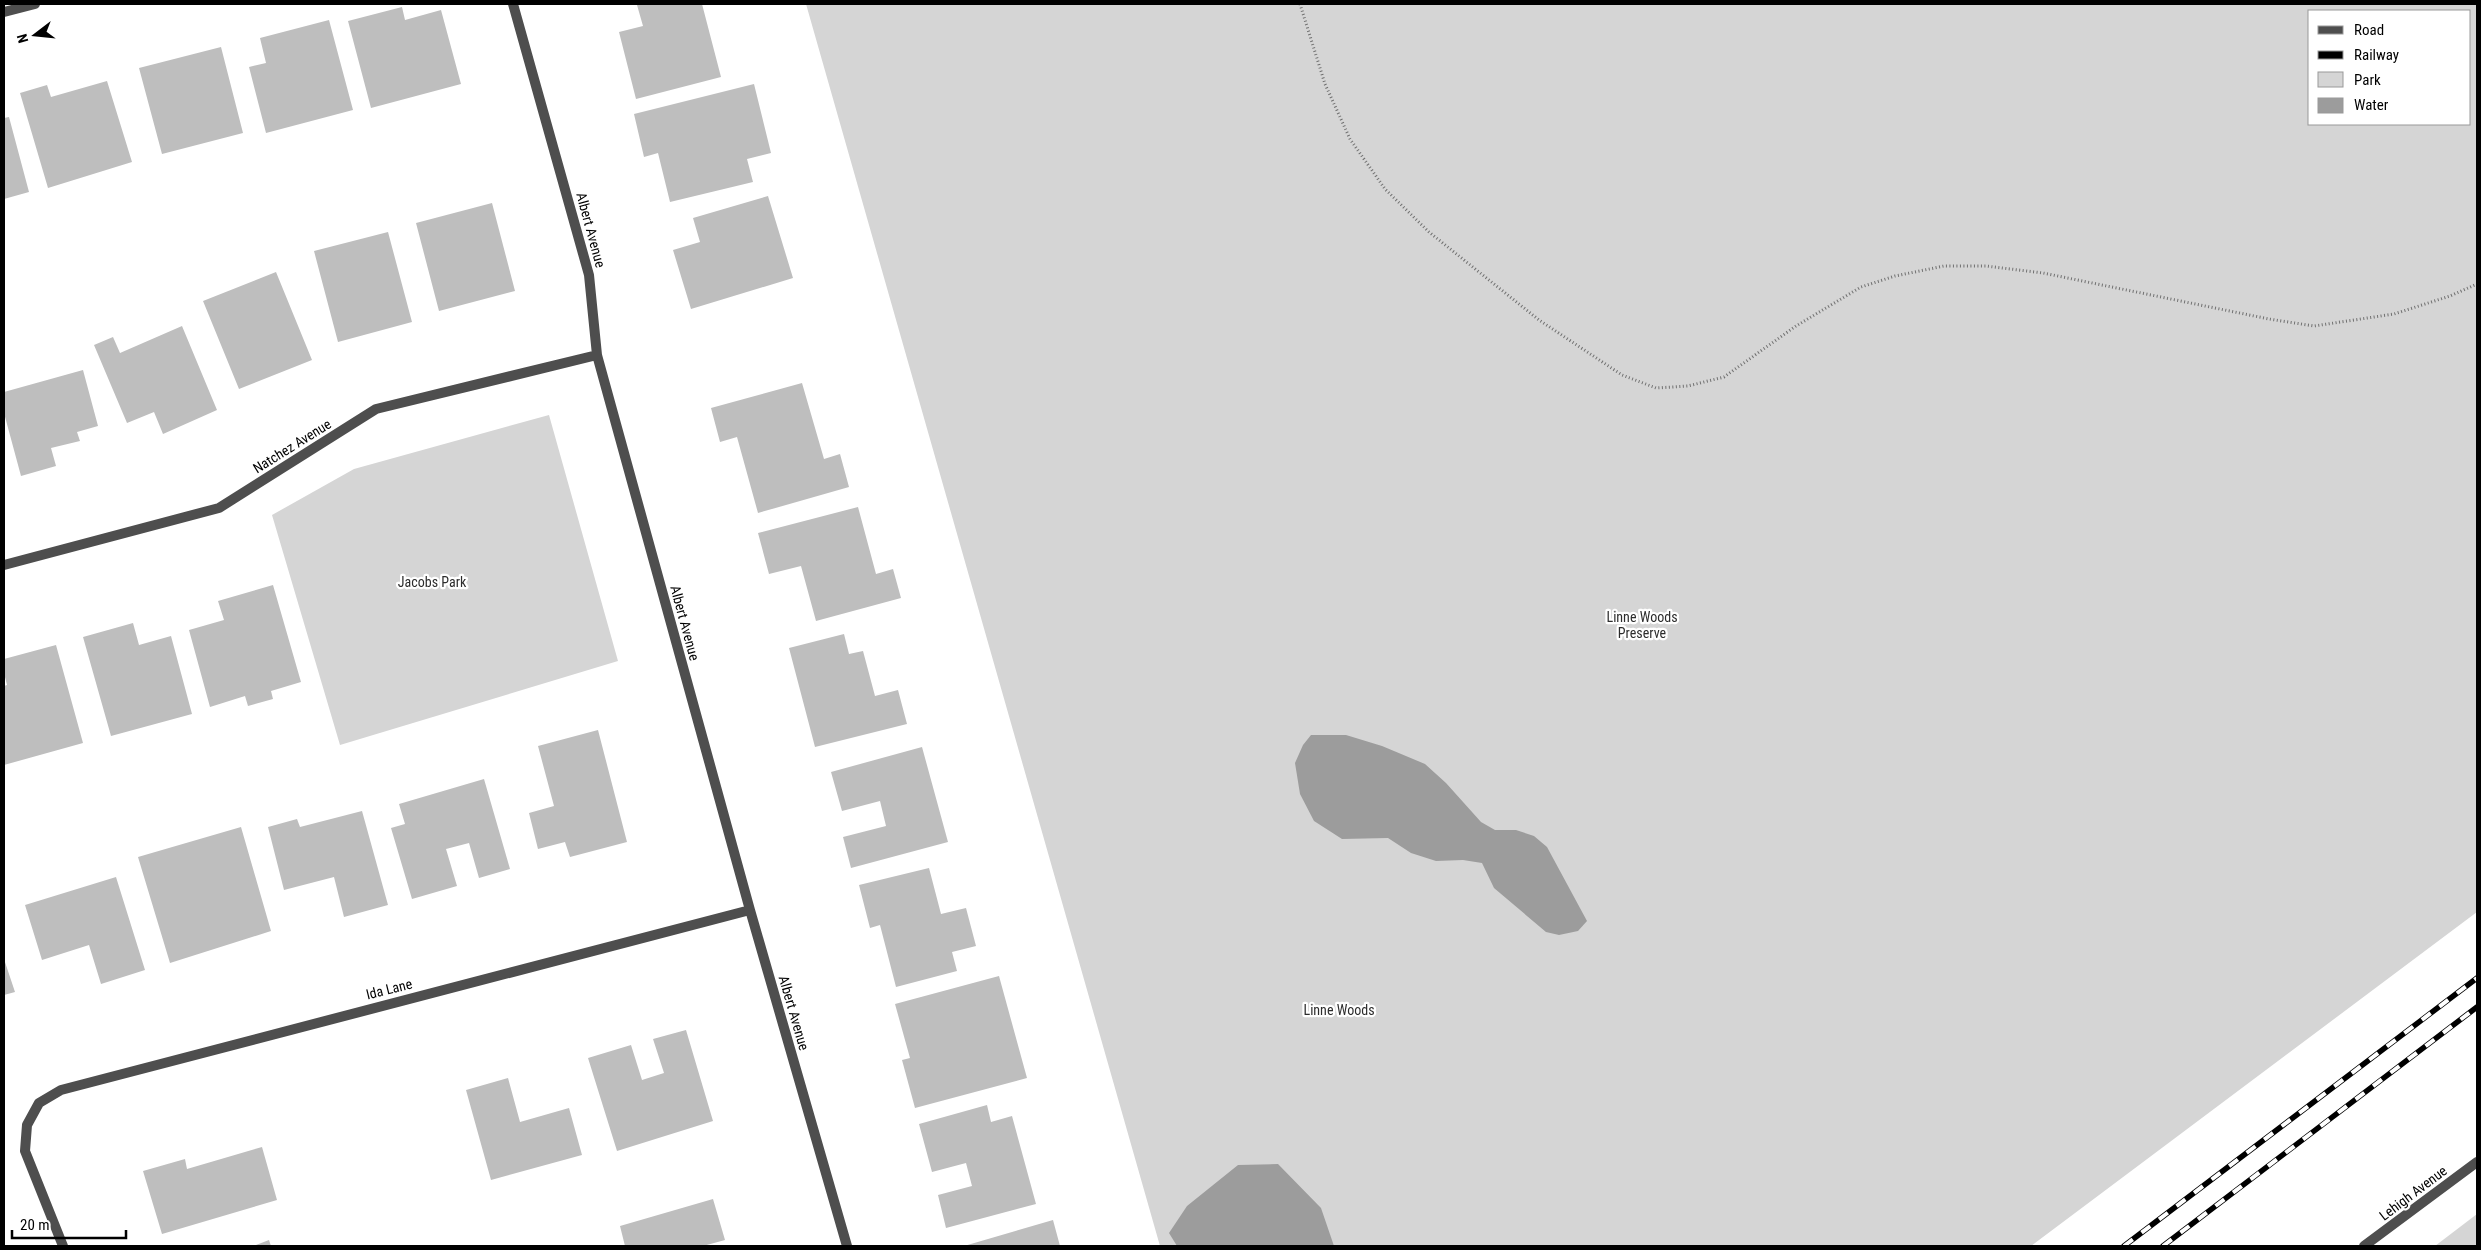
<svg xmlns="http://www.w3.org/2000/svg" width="2481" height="1250" font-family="'Roboto Condensed',sans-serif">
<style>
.green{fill:#d5d5d5;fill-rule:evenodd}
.water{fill:#9c9c9c}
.building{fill:#bebebe}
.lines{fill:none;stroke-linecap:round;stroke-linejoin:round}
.path{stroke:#707070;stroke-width:3;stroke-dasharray:1 2.5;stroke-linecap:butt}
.minor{stroke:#4e4e4e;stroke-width:10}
.tertiary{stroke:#4e4e4e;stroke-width:10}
.rail-casing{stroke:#000;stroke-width:5.5}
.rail{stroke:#fff;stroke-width:4;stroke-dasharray:11;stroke-linecap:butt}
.labels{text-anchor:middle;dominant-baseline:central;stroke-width:4.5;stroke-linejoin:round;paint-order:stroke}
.street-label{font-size:14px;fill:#000;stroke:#fff}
.park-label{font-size:14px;fill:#2c2c2c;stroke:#fff}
</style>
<rect width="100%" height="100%" fill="#fff"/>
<!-- green -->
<path class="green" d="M806,4H2477V912L2031,1246H1160ZM2310,11H2470V124H2310Z
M549,415L618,661L340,745L272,515L354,469Z
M2477,1214V1246H2435Z"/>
<!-- water -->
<path class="water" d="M1311,735H1346L1382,746L1425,764L1446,783L1481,822L1495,830H1516L1534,836L1547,847L1587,921L1578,931L1559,935L1546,932L1494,888L1482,863L1463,860L1436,861L1411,853L1388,838L1342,839L1314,821L1300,794L1295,763L1303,745Z
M1278,1164L1321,1208L1334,1246H1177L1169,1233L1187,1206L1238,1165Z"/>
<!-- building -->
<path class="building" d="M642,4H702L721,77L636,99L619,32L643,26L637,5Z
M402,7L405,20L441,10L461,84L371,108L348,21Z
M329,20L353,110L266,133L249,67L266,63L260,38Z
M221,47L243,133L162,154L139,68Z
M107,81L132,162L48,188L20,93L47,85L51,97Z
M754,84L771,153L747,159L753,182L670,202L658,153L644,157L634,114Z
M9,117L29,192L4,199V118Z
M768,196L793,278L691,309L673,250L700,242L693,218Z
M492,203L515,291L439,311L416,223Z
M388,232L412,322L338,342L314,251Z
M276,272L312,360L239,389L203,301Z
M182,326L217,410L163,434L154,412L127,423L94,345L113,337L120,353Z
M83,370L98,426L77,432L80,441L51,448L56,466L21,476L4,413V392Z
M802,383L824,459L840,454L849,487L758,513L737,437L720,442L711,408Z
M858,507L876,574L893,569L901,598L816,621L801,566L769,574L758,533Z
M273,585L301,682L271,691L273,699L248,706L245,696L210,707L189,630L224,620L218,601Z
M133,623L139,645L171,636L192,714L111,736L83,637Z
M844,634L849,654L863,651L875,696L898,690L907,724L815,747L789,648Z
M56,645L83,743L4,765V686L7,685L4,673V659Z
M598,730L627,842L570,857L565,842L538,849L529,813L554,806L538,746Z
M922,747L948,842L851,868L843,837L886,826L880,801L842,811L831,772Z
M484,779L510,869L479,878L469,843L446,849L457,886L412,899L391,828L405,824L399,804Z
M362,811L388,905L344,917L334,877L284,890L268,827L297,819L300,827Z
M241,827L271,931L170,963L138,857Z
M929,868L941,914L966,908L976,946L952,952L957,971L896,987L880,925L870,928L859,885Z
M116,877L145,970L101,984L89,945L42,960L25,905Z
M4,959L15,992L4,995Z
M999,976L1027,1078L915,1108L902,1060L910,1058L895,1004Z
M686,1030L713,1121L617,1151L588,1058L631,1045L642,1080L664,1073L653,1039Z
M508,1078L520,1122L569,1108L582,1155L491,1180L466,1090Z
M987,1105L991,1122L1012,1116L1036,1204L946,1228L938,1195L972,1186L966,1163L932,1172L919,1124Z
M262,1147L277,1200L162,1234L143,1171L185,1159L187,1169Z
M713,1199L725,1240L703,1246H625L620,1226Z
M1053,1220L1060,1246H964Z
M269,1240L271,1246H253Z"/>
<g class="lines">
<!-- path -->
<path class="path" d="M1300,4L1325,84L1350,139L1385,189L1429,232L1539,320L1622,375L1656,388L1688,386L1724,377L1796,326L1861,287L1895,276L1944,266H1986L2043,273L2269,319L2314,326L2394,314L2450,296L2477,284"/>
<!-- minor -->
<path class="minor" d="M513,4L589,275L597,355L750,910L847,1246
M4,12L35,4
M4,565L219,508L376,409L597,355
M63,1246L25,1151L27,1125L39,1103L61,1090L750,910"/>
<!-- tertiary -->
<path class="tertiary" d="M2364,1246L2477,1162"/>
<defs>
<path id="rail" d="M2124,1246L2477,978
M2163,1246L2477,1007"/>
</defs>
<!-- rail casing -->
<use href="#rail" class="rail-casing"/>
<!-- rail -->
<use href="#rail" class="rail"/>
</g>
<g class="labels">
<!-- street labels -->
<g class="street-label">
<text transform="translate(591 230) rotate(75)">Albert Avenue</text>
<text transform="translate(292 446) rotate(-32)">Natchez Avenue</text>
<text transform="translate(685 623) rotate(75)">Albert Avenue</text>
<text transform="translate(389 989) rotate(-14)">Ida Lane</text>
<text transform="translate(794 1013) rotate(74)">Albert Avenue</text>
<text transform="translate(2413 1193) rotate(-37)">Lehigh Avenue</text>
</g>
<!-- park labels -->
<g class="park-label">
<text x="432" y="582">Jacobs Park</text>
<text x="1642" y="617">Linne Woods<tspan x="1642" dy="16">Preserve</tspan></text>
<text x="1339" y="1010">Linne Woods</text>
</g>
</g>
<!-- border -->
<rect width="2481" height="1250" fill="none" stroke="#000000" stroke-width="10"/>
<!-- legend -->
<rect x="2308" y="10" width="162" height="115" fill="#ffffff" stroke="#999999"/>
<rect x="2318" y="26" width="25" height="8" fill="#4e4e4e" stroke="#999999"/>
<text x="2354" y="35" font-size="15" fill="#000000">Road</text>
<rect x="2318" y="51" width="25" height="8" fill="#000000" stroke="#999999"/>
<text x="2354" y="60" font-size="15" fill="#000000">Railway</text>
<rect x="2318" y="72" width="25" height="15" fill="#d5d5d5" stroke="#999999"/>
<text x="2354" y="85" font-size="15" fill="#000000">Park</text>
<rect x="2318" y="98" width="25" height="15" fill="#9c9c9c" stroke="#999999"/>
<text x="2354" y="110" font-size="15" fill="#000000">Water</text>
<!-- north arrow -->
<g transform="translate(35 35) rotate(254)" stroke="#ffffff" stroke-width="4" paint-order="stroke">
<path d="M0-4L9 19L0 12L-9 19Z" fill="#000000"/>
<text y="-8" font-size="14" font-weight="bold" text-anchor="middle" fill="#000000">N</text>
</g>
<!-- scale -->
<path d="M12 1230v8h114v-8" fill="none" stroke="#000000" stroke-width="2.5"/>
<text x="20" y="1230" font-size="15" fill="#000000" stroke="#ffffff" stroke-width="4" paint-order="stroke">20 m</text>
</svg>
